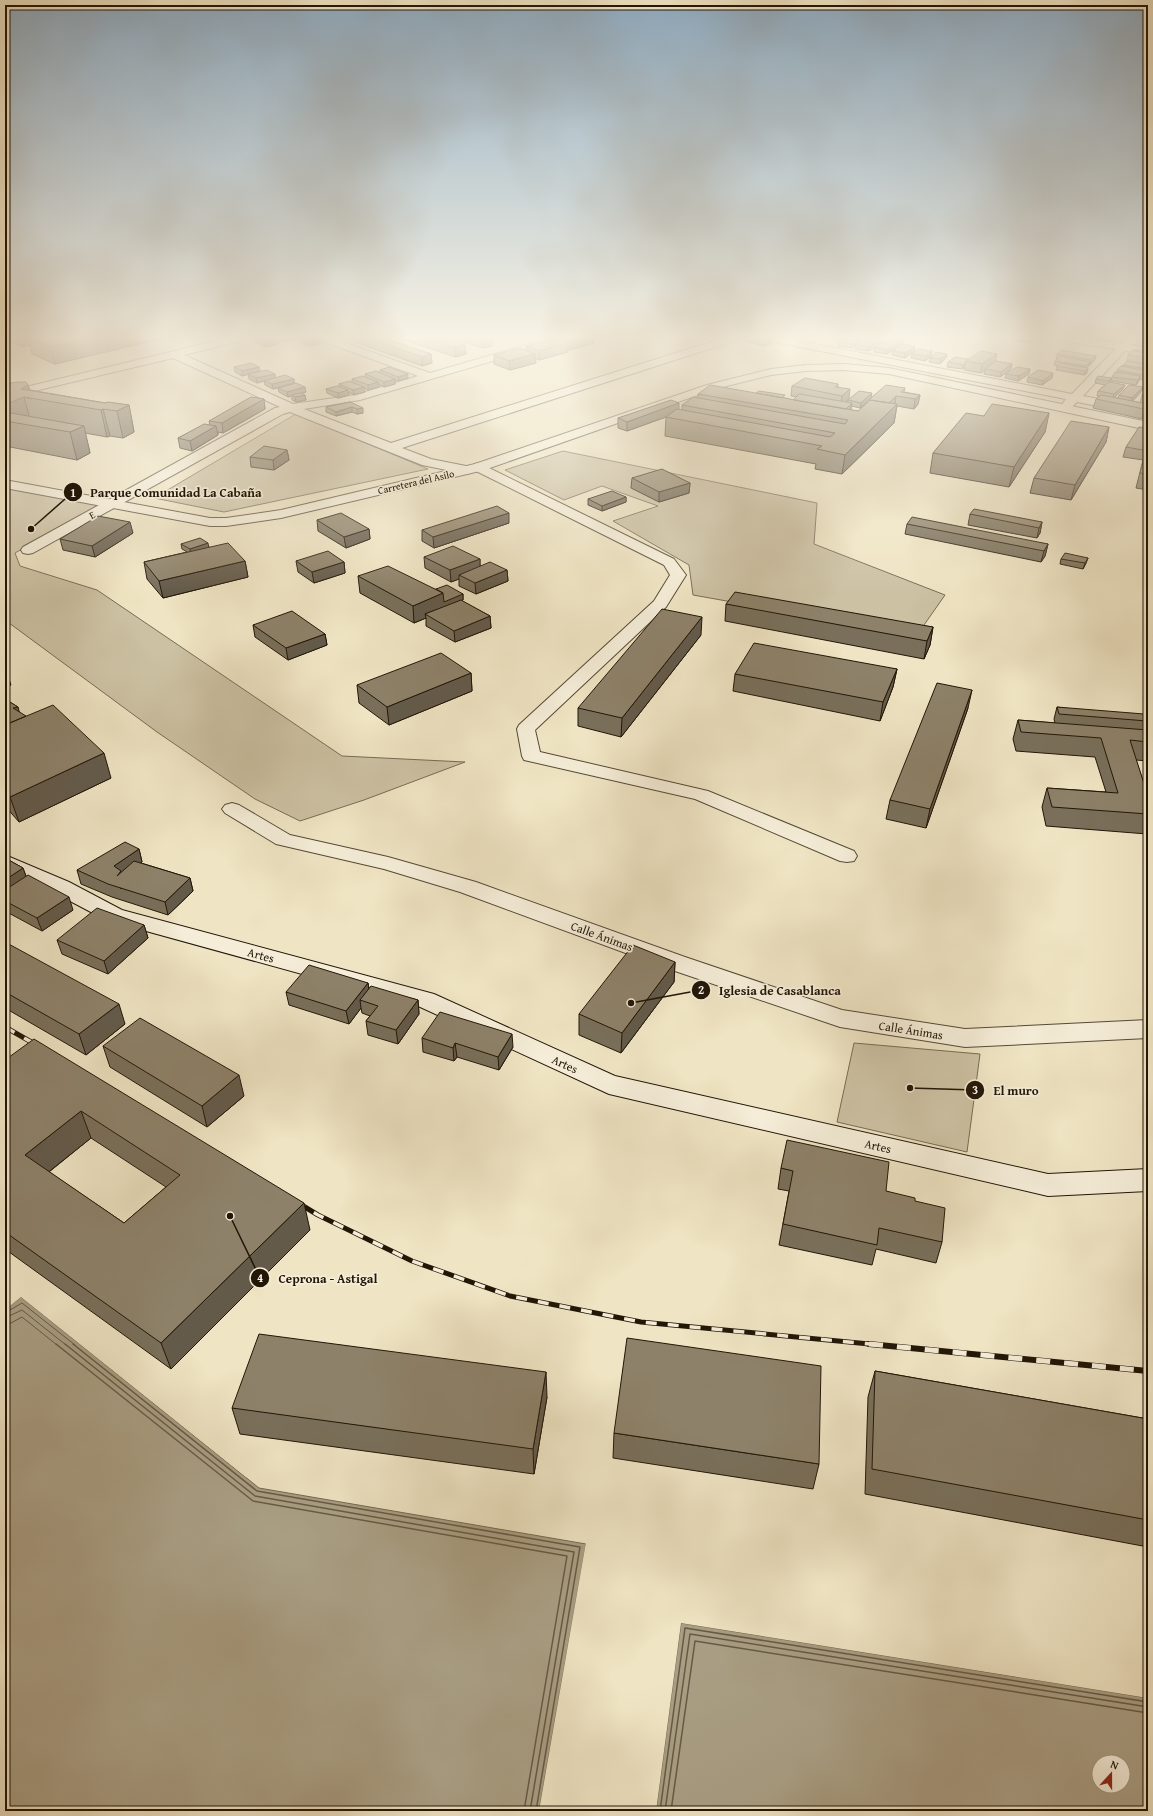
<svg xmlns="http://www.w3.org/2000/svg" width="1153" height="1816" font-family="'Gentium Book Plus',serif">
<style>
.green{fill:#ccc1a3;stroke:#776c55}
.water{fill:#a99e83;stroke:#736851;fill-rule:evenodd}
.pier{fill:#efe4c3}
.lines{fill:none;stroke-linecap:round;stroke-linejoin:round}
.shore-far1{stroke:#665a45;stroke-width:1}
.shore{stroke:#665a45;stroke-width:1.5}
.minor-casing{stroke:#554a36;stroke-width:2}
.tertiary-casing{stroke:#554a36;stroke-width:2}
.secondary-casing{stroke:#221607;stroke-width:2}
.minor{fill:#f5edd8;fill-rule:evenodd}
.tertiary{fill:#f5edd8;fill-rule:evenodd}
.secondary{fill:#f5edd8;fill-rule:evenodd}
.rail-far1-casing{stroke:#221607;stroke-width:5}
.rail-casing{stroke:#221607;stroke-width:6}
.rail-far1{stroke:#f5edd8;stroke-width:3.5;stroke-dasharray:11;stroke-linecap:butt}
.rail{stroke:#f5edd8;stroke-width:5;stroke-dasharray:14;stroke-linecap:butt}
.wall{fill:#796f5a;stroke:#221607;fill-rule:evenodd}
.shaded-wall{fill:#635a4a;stroke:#221607}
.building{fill:#8d8169;stroke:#221607;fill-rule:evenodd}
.labels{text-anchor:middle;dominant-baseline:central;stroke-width:3.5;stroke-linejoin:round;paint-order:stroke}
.far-street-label{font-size:10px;fill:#221607;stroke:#f5edd8}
.street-label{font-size:12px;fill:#221607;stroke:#f5edd8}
.leader{fill:none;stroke:#221607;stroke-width:1.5}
.callout-dot{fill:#221607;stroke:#f5edd8;stroke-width:1.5}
.mark-label{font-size:12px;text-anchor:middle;font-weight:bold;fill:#fff}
.callout-label{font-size:13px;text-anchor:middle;font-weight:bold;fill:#221607;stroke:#f5edd8;stroke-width:3.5;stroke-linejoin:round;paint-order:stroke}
</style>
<rect width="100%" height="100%" fill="#efe4c3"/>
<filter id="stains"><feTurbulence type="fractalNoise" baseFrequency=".005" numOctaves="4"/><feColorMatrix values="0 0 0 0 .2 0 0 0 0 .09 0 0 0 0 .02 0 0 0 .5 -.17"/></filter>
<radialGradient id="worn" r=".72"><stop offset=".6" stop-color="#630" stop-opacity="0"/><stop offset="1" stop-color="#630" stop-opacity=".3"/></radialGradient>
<!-- green -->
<path class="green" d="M296,414L428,469L224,512L154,498Z
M563,451L817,503L814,544L945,595L917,635L693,595L689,565L613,521L658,506L602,486L564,500L505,470Z
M5,488L100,505L15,553L20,566L97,590L342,756L465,762L364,800L300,821L255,799L157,732L5,620Z
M854,1043L980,1054L967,1152L837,1122Z"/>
<!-- water -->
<path class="water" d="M21,1297L259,1488L586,1544L539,1811H5V1310Z
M681,1623L1148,1698V1811H656ZM1099,1762H1123V1786H1099Z"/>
<!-- pier -->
<path class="pier" d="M19,1296H22L248,1476L246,1477L21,1297L5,1310V1307Z
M586,1542L588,1544L541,1811H539Z
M680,1621L1141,1695L1148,1696V1698L681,1623L656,1811H654Z"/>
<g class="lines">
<!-- shore-far1 -->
<path class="shore-far1" d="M5,1313L22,1303L75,1345
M5,1318L22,1310L66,1345
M5,1324L11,1323L22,1317L57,1345"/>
<!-- shore -->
<path class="shore" d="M56,1344L253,1501L567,1556L524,1811
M65,1344L255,1496L574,1552L530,1811
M73,1344L257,1491L580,1547L536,1811
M660,1811L685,1628L1148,1702
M665,1811L690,1634L1148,1707
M671,1811L695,1641L1148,1713"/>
<defs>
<path id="minor" d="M228,338H245L244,340L184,355L293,404L355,395L418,376L319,340L318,338H332L430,373L549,338H565L564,340L360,400L304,409L391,443L723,338H738L737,340L402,448L431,459L471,467L473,470L471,473L466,474L422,465L290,412L283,414L33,553L28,554L23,553L21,550L23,547L275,408L280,407L173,358L5,398V392Z
M764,338H784L1072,394L1115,349L1063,341L1059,340L1058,338H1082L1120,344L1124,338H1134L1130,345L1148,348V354L1125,351L1083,396L1148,408V416L1077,402L1072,407L1068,408L1062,404L1066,399L769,341L765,340Z
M479,463L674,559L686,575L666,607L535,730L540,752L708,791L854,851L857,856L854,861L847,862L840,861L695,799L524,760L522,756L517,729L519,725L654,601L670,575L664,565L474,470L472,467L474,464Z
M232,803L239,805L290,835L388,857L476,882L685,957L842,1010L965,1029L1148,1020V1038L965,1047L840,1027L669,969L460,892L384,869L276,844L225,813L222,809L225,805Z"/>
<path id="tertiary" d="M844,364L889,368L1148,422V430L889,374L844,370L806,371L771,375L715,389L484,470L281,518L226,526H210L5,488V480L210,518H226L281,510L475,464L707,385L771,369L806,365Z"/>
<path id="secondary" d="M5,855L69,882L122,910L434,994L615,1076L1048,1174L1148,1169V1191L1048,1196L609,1094L418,1006L106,920L53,892L5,869Z"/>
</defs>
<!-- minor casing -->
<use href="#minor" class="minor-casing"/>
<!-- tertiary casing -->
<use href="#tertiary" class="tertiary-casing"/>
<!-- secondary casing -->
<use href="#secondary" class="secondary-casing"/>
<!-- minor -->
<use href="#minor" class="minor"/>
<!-- tertiary -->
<use href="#tertiary" class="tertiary"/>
<!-- secondary -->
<use href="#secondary" class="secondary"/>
<defs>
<path id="rail-far1" d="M5,1027L40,1047
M295,1201L318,1215L412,1261L510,1296L641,1322L880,1345"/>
<path id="rail" d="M869,1344L1148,1371"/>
</defs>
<!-- rail-far1 casing -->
<use href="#rail-far1" class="rail-far1-casing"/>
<!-- rail casing -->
<use href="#rail" class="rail-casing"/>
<!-- rail-far1 -->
<use href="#rail-far1" class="rail-far1"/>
<!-- rail -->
<use href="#rail" class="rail"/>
</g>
<!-- wall -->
<path class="wall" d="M6,338H164L55,364L32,354L30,345L21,347L6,339Z
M254,338H294V340L283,342L278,341V344L266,347L255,342Z
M344,338H384L431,354L432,363L422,366Z
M399,338H443L465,345L466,354L455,357Z
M451,338H492V346L483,348Z
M557,338H594V343L570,350L568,349V352L539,360L535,359L536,363L510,370L494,364V355L526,350V346L557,340Z
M741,338H772V343L764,346L741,340Z
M860,338V342L882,343L903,340L902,344L887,354L874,352L875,348L868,351L855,349L856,345L851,348L838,346V341Z
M1018,338H1036L1032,343L1017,341Z
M1080,338H1113L1110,342Z
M1138,338H1148V348L1135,346Z
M300,339H320L321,343L309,346L301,343Z
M915,347L914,351L905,358L892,355L893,351Z
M932,351L931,356L925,361L911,358L912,354Z
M1148,351V374H1147V375L1143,380L1140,379L1136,385L1111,381L1112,377L1117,372V370L1122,366L1127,361L1128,355Z
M947,354L946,358L940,364L929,362L930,358Z
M1057,354L1096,356L1095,360L1090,364L1089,366L1087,368V373L1084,375L1056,370L1057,366L1054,365L1055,361L1057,359H1056Z
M968,359L995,362L1012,364L1011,369L1000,377L984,374L985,370L981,373L964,370L965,367L962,369L947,367L948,362Z
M234,367L260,371L242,376L235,372Z
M1030,369L1029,374L1018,381L1005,378L1006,374Z
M380,370L408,378L399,381L395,380V384L384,387L378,384L379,387L368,390L364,388L365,392L354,395L348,392L349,395L338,398L327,393L326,389L339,387V384L352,382V379L365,377V374L380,373Z
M248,374H275V378L294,379V383L306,392L300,393L305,395L306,400L296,402L292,400V395L288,397L279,392L278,388L273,389L265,385L264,381L257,383L249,379Z
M1028,377L1052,378L1042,385L1027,382Z
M1111,378L1110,382L1123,389L1114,398H1118L1119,395L1141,392L1132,401L1140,403L1142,395L1148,388V410L1147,414L1142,419L1093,408L1096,399L1099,396H1097L1098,391L1105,385L1095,383L1096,379Z
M5,384L28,385L30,390L105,403L129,405L134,432L123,438L110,436L107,437L85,433L90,453L77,460L5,446Z
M838,384V387L849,399L844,402L847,403L848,400L871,398L905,388L904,392L920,395L918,404L914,409L897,406L894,423L842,474L815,469L816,464L665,436L666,417L627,431L618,428V418L679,410H682V405L698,397V394L785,398L793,400L797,397L791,396L792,386ZM866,403V404L858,411L851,410V406L860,408Z
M264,399L265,409L223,433L218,432V435L192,451L180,448L178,438L210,425L209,421Z
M350,402L363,413L357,414L352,412L336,416L326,412V407Z
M1049,413L1045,432L1009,487L930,473L933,453L984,416Z
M1109,427L1106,442L1071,500L1030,493L1034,478Z
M1148,428V490L1136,488L1143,460L1123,457L1126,447Z
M287,450L289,460L274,470L251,467L250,457Z
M632,478L690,483L689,493L659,502L631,488Z
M626,497V502L602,511L588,505V499Z
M970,514L1042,522L1040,533L1037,538L968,525Z
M317,520L369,529L370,539L346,548L318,531Z
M509,523L434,548L422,541V530Z
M907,524L1048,544L1045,556L1041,562L905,534Z
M133,533L95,557L63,550L60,539Z
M181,544L209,547L245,561L248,577L163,598L147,579L144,562L187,552L182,549Z
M424,557L480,559V566L507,570L508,581L476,594L459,586V579L451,582L425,568Z
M1088,558L1086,563L1083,569L1060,564L1061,559Z
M296,561L344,562L345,573L314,583L298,572Z
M358,576L463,594V600L462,601L490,616L491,628L455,642L426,626V618L414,623L360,593Z
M726,604L933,627L930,645L924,659L725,621Z
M253,625L325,634L327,645L288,660L255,637Z
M701,635L621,737L578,726V708Z
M897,669L893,687L880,721L733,691L735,674Z
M471,673L472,691L389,725L359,703L357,685Z
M5,695L6,696L8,701L18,707L19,712L111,778L19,822L5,806Z
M1057,707L1147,721L1144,729L1148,730V761L1136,760L1148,796V832L1147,834L1046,826L1042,807L1047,788L1106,792L1095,757L1016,751L1013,739L1018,720L1055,723L1054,719Z
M968,708L926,828L886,819L890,800Z
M139,849L142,862L141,863L190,878L193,891L168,915L112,897L81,884L77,870Z
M5,858L23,868L26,876L73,910L42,931L5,911Z
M144,925L148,938L108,974L62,954L57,940Z
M5,942L125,1024L86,1055L5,1008Z
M675,962L674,982L621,1053L579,1035V1014Z
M368,983L369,988L418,1000L419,1014L398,1044L368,1035L366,1021L370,1016L362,1013L361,1008L349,1024L289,1005L286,992Z
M422,1038L513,1047L499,1070L457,1057L454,1061L423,1052Z
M103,1046L244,1096L207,1127L110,1067Z
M5,1060L310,1230L171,1369L5,1249ZM91,1138L166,1187L124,1223L49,1172Z
M781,1168L886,1191L915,1201L942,1242L936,1263L876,1249L872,1265L779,1245L789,1191L778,1189Z
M875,1371L1148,1419V1547L865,1494L868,1397Z
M547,1397L534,1474L240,1434L232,1408Z
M614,1433L819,1464L813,1489L613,1458Z"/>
<!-- shaded-wall -->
<path class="shaded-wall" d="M19,338H28L30,345L21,347Z
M89,338H164L55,364L50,347Z
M282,338H294V340L283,342Z
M489,338H492V346L483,348L482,340Z
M581,338H594V343L570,350V341Z
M772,338V343L764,346V341Z
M860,338V342L856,344V345L851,348L852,344Z
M1034,338H1036L1032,343L1033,339Z
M1111,338H1113L1110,342Z
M278,339V344L266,347L265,342Z
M320,339L321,343L309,346L308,342Z
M882,340L881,345L868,351L869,347Z
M903,340L902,344L887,354L888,350Z
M568,343V352L539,360V351Z
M465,345L466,354L455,357V348Z
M915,347L914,351L905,358V353Z
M932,351L931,356L925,361L926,356Z
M431,354L432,363L422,366V357Z
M535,354L536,363L510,370L509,361Z
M947,354L946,358L940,364L941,359Z
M997,354L995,363L981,373L982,364Z
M1096,356L1095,360L1090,365L1091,360Z
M966,362L965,367L962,369L963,365Z
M1090,362L1089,366L1085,370L1086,366Z
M1012,364L1011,369L1000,377L1001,372Z
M259,367L260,371L242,376V371Z
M1088,368L1087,373L1084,375L1085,371Z
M1030,369L1029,374L1018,381L1019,376Z
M1148,371L1147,375L1143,380L1144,375Z
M1053,373L1052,378L1042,385L1043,381Z
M275,374V378L257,383L256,378Z
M408,374V378L399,381L398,377Z
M1140,376L1139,381L1136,385L1138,380Z
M294,379V383L273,389L272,384Z
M395,379V384L384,387V382Z
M378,382L379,387L368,390V385Z
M28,385L32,399L24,397L31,423L5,421V405L21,389Z
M1125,385L1123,389L1113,399L1114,394Z
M305,387L306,392L288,397L287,392Z
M364,387L365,392L354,395L353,390Z
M1143,387L1141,392L1131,403L1132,398Z
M850,389L849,399L841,405L842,396Z
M348,390L349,395L338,398V393Z
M872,393L871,398L860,408L861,403Z
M305,395L306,400L296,402L295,397Z
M920,395L918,404L914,409L915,399Z
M896,396L895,405L885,406Z
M264,399L265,409L223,433L222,423Z
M679,403V413L666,417L627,431V422Z
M852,403L850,413L838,416Z
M897,404L894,423L842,474L845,455Z
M129,405L134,432L123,438L117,411Z
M1148,406V410L1147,414L1142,419L1144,409Z
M352,407V412L336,416V412Z
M363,408V413L357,414V409Z
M103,409L110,436L107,437L101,410Z
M1049,413L1045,432L1009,487L1014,467Z
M84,426L90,453L77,460L70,432Z
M216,426L218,435L192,451L190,441Z
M1109,427L1106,442L1071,500L1075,485Z
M287,450L289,460L274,470L273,460Z
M690,483L689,493L659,502V492Z
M626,497V502L602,511V506Z
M509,513V523L434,548L433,537Z
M130,522L133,533L95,557L92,546Z
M1042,522L1040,533L1037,538L1039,528Z
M369,529L370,539L346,548L344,537Z
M208,543L209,548L191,555L190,549Z
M1048,544L1045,556L1041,562L1044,551Z
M1088,558L1086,563L1083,569L1085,563Z
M480,559V571L459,575V579L451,582L450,570Z
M245,561L248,577L163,598L159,581Z
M344,562L345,573L314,583L312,572Z
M507,570L508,581L476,594L475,583Z
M443,593L463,594V600L425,614L426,618L414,623L413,606Z
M490,616L491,628L455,642L454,631Z
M702,617L701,635L621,737L622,718Z
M933,627L930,645L924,659L927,641Z
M325,634L327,645L288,660L286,648Z
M5,667L11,685L5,687Z
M897,669L893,687L880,721L883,702Z
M471,673L472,691L389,725L387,707Z
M972,690L968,708L926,828L930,809Z
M5,696H6L10,708L5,706Z
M18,707L21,719L13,708Z
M104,753L111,778L19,822L10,797Z
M139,849L142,862L122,876L125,884L121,889L114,866Z
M23,868L30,888L5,901V880Z
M190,878L193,891L168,915L165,902Z
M69,897L73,910L42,931L37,918Z
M144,925L148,938L108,974L104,961Z
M675,962L674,982L621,1053L622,1033Z
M368,983L370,997L360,1000L361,1008L349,1024L346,1011Z
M418,1000L419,1014L398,1044L396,1030Z
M119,1004L125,1024L86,1055L79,1034Z
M512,1034L513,1047L499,1070L498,1057Z
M455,1043L457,1057L454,1061L453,1048Z
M239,1075L244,1096L207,1127L202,1106Z
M81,1111L91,1138L36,1182L25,1155Z
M304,1203L310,1230L171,1369L161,1343Z
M546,1372L547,1397L534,1474L533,1449Z"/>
<!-- building -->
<path class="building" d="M30,338H89L50,347Z
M255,338H274L278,339L265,342Z
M304,338H317L320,339L308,342L300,339Z
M367,338H384L431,354L422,357Z
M424,338H443L465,345L455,348Z
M477,338H489L482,340Z
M554,338L568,343L539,351L526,346Z
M560,338H581L570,341Z
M751,338H772L764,341Z
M844,338H860L852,344L838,341Z
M869,338L882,340L869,347L856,344Z
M890,338L903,340L888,350L875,347Z
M1024,338H1034L1033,339Z
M1139,338H1148V339Z
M903,344L915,347L905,353L893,351Z
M520,348L535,354L509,361L494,355Z
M918,349L932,351L926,356L912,354Z
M1135,349L1148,351V353L1134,351Z
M1061,350L1096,356L1091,360L1057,354Z
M1132,350L1148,353V358L1128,355Z
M981,351L997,354L982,364L966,361Z
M936,352L947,354L941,359L930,358Z
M1060,356L1090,362L1086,366L1055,361Z
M955,357L968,359L963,365L948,362Z
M996,361L1012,364L1001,372L985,369Z
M1127,361L1148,365V369L1123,365Z
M251,363L259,367L242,371L234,367Z
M1060,363L1088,368L1085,371L1057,366Z
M1121,366L1148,371L1144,375L1117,370Z
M389,367L408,374L398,377L380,370Z
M1017,367L1030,369L1019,376L1006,374Z
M267,370L275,374L256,378L248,374Z
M1038,370L1053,373L1043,381L1028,377Z
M376,371L395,379L384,382L365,374Z
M1115,372L1140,376L1138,380L1112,377Z
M285,375L294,379L272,384L264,381Z
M362,376L378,382L368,385L352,379Z
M1098,376L1111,378L1109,381L1096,379Z
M805,378L838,384L835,387L850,389L842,396L792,386Z
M349,381L364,387L353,390L339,384Z
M18,382H26L28,385L21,389L105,403L108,402L129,405L117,411L103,409L101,410L24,397L5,405V395L8,394H5V384Z
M1109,382L1125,385L1114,394L1098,391Z
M296,383L305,387L287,392L278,388Z
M710,385L858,411L870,400L897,404L845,455L817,449L822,446L666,417L677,409L830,437L835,433L682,405L693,397L845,424L848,420L698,394Z
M886,385L905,388L901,392L920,395L915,399L896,396L889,403L870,400L867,403L866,402Z
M1129,385L1143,387L1132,398L1119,395Z
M337,386L348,390L338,393L326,389Z
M1148,388V396L1142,395Z
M759,391L785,395L782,398L756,393Z
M859,391L872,393L861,403L848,400Z
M301,393L305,395L295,397L292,395Z
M799,394L852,403L846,409L793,400Z
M1101,395L1148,404V406L1144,409L1096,399Z
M251,397L264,399L222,423L209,421Z
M671,400L679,403L627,422L618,418Z
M350,402L363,408L357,409L352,407L336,412L326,407Z
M992,404L1049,413L1014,467L933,453L966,413L984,416Z
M5,412L84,426L70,432L5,421Z
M1071,421L1109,427L1075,485L1034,478Z
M204,424L216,426L190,441L178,438Z
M1139,427L1148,428V451L1126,447Z
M264,446L287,450L273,460L250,457Z
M1145,453H1148V474L1140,473Z
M662,469L690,483L659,492L632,478Z
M612,491L626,497L602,506L588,499Z
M497,506L509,513L433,537L422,530Z
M974,509L1042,522L1039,528L970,514Z
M341,513L369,529L344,537L317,520Z
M98,516L130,522L92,546L60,539Z
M912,517L1048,544L1044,551L907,524Z
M200,538L208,543L190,549L181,544Z
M228,543L245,561L159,581L144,562Z
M453,546L480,559L450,570L424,557Z
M328,551L344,562L312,572L296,561Z
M1065,553L1088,558L1085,563L1061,559Z
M490,562L507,570L475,583L459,575Z
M388,566L443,593L413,606L358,576Z
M447,585L463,594L444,602L443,593L436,589Z
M735,592L933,627L927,641L726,604Z
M461,600L490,616L454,631L425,614Z
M662,609L702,617L622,718L578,708Z
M292,611L325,634L286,648L253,625Z
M754,643L897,669L883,702L735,674Z
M441,653L471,673L387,707L357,685Z
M937,683L972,690L930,809L890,800Z
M5,699L18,707L13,708L26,716L5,725Z
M53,705L104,753L10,797L5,791V725Z
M1057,707L1144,714L1147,721L1059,714Z
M1018,720L1148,730V742L1130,740L1148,796V814L1052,807L1047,788L1118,793L1101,738L1021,732Z
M125,842L139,849L114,866L121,871L117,876L134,861L190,878L165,902L108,884L77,870Z
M5,858L23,868L5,880Z
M28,875L69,897L37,918L5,901V890Z
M97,908L144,925L104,961L57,940Z
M5,942L119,1004L79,1034L5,992Z
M633,945L675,962L622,1033L579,1014Z
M309,965L368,983L346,1011L286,992Z
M371,986L418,1000L396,1030L366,1021L378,1006L360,1000Z
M440,1012L512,1034L498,1057L455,1043L453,1048L422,1038Z
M140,1018L239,1075L202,1106L103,1046Z
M34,1039L304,1203L161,1343L5,1232V1060ZM81,1111L180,1175L124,1223L25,1155Z
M787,1140L889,1162L886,1191L915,1198V1201L945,1208L942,1242L879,1228L877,1245L783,1224L793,1171L781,1168Z
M259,1334L546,1372L533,1449L232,1408Z
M627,1338L821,1366L819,1464L614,1433Z
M875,1371L1148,1419V1520L872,1469Z"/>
<!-- sky -->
<linearGradient id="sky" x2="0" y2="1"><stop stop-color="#8fabc0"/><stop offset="0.57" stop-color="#f8f3e4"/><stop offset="1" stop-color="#f8f3e4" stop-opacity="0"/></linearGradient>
<rect width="1153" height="592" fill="url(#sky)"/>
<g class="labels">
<!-- far-street labels -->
<g class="far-street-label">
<text transform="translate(416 482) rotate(-13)">Carretera del Asilo</text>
<text transform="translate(92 515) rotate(-29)">E</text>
</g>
<!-- street labels -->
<g class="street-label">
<text transform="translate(602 936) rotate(20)">Calle Ánimas</text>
<text transform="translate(261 955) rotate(15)">Artes</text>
<text transform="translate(911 1030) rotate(9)">Calle Ánimas</text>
<text transform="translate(565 1064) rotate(25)">Artes</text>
<text transform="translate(878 1146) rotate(13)">Artes</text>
</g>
</g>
<!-- callouts -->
<path class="leader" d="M31 529L73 492M631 1003L701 990M910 1088L975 1090M230 1216L260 1278"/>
<g class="callout-dot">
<circle cx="31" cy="529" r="4"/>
<circle cx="631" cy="1003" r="4"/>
<circle cx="910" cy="1088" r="4"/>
<circle cx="230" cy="1216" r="4"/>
<circle cx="73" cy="492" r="10"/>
<circle cx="701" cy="990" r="10"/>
<circle cx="975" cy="1090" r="10"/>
<circle cx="260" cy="1278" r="10"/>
</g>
<g class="mark-label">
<text x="73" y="497">1</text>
<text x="701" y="994">2</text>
<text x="975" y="1094">3</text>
<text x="260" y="1282">4</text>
</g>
<g class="callout-label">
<text x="176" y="497">Parque Comunidad La Cabaña</text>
<text x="780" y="995">Iglesia de Casablanca</text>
<text x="1016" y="1095">El muro</text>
<text x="328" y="1283">Ceprona - Astigal</text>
</g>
<!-- margin -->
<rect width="1153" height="1816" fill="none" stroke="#efe4c3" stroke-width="20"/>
<rect x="6" y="6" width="1141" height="1804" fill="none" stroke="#221607" stroke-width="2"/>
<rect x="10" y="10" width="1133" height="1796" fill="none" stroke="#221607"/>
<!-- north arrow -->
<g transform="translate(1111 1774) rotate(21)"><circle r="19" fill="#f5edd8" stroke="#a19784"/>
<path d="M0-3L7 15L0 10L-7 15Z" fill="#8f2418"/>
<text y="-6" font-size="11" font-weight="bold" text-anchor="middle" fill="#221607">N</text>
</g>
<rect width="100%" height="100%" filter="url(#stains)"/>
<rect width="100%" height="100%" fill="url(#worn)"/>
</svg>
